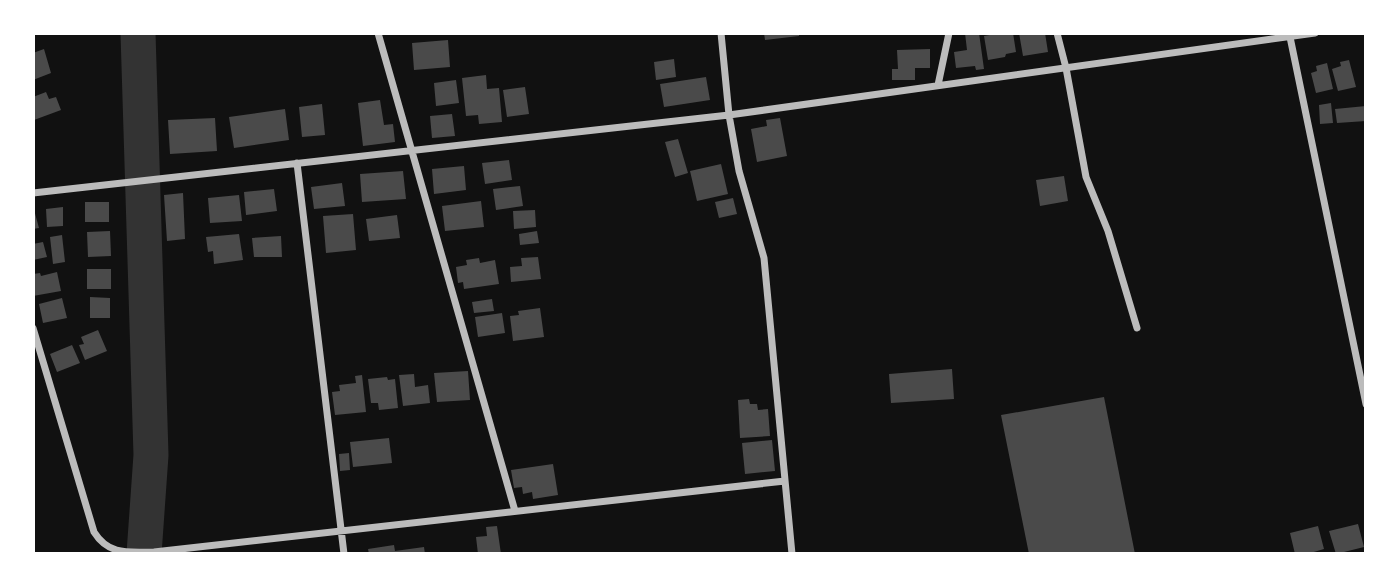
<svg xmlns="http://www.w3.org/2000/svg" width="1399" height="587" font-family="Mulish,sans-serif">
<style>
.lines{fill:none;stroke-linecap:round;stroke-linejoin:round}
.river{stroke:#333;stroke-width:35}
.building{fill:#4a4a4a}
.minor{stroke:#bcbcbc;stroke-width:7}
</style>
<rect width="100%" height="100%" fill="#111"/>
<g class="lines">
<!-- river -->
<path class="river" d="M138,33L151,455L144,554"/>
</g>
<!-- building -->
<path class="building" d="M764,33H799V36L765,40Z
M965,33H979L984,69L976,70L975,66L956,68L954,52L967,50Z
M1001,33H1013L1016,52L1006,54L1005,57L988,60L984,36Z
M1019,33H1045L1048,52L1023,56Z
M448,40L450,67L414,70L412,43Z
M44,49L51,73L33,80V53Z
M930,49V68H915V80H892V69H898L897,50Z
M674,59L676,77L656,80L654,62Z
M1349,60L1356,87L1338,91L1332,69L1341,66L1340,62Z
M1327,63L1333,89L1316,93L1311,73L1317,71L1316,66Z
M486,75L487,89L499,88L502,122L479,124L478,115L466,116L462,78Z
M706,77L710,100L664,107L660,84Z
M456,80L459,103L436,106L434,83Z
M525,87L529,114L507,117L503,90Z
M46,92L49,99L56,97L61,110L34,120L33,97Z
M380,100L384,125L393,124L395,142L363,146L358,103Z
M1331,103L1333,123L1320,124L1319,105Z
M322,104L325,135L302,137L299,107Z
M1366,106V121L1337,123L1335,109Z
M285,109L289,140L234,148L229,117Z
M452,114L455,136L432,138L430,116Z
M215,118L217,151L170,154L168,120Z
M780,118L787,156L757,162L751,129L767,126L766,120Z
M678,139L688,173L675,177L665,142Z
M509,160L512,180L485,184L482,163Z
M721,164L728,194L697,201L690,171Z
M464,166L466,190L434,194L432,169Z
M403,171L406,199L362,202L360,174Z
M1064,176L1068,201L1040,206L1036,180Z
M342,183L345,206L314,209L311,187Z
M520,186L523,206L496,210L493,189Z
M274,189L277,211L246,215L244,192Z
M183,193L185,239L167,241L164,195Z
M239,195L242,221L210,223L208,198Z
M733,198L737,214L719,218L715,202Z
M481,201L484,227L445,231L442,206Z
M85,202H109V222H85Z
M33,206L39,228L33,229Z
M63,207V226L47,227L46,209Z
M535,210L536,227L514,229L513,211Z
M353,214L356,250L326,253L323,216Z
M397,215L400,238L369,241L366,219Z
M110,231L111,256L88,257L87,232Z
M537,231L539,243L520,245L519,234Z
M239,234L243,260L214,264L213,251L208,252L206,237Z
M62,235L65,262L53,264L50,237Z
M281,236L282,257H254L252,238Z
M43,242L47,257L33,260V244Z
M538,257L541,279L511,282L510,267L522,266L521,258Z
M479,258L480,263L495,260L499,284L464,289L463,282L458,283L456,267L467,265L466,260Z
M87,269H111V289H87Z
M57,272L61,291L33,296V274L40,273L41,276Z
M90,297L110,298V318H90Z
M62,298L67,318L43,323L39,304Z
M492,299L494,311L474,313L472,302Z
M540,308L544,337L513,341L510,316L519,315L518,311Z
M502,313L505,333L478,337L475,317Z
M98,330L107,351L85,360L79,345L84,344L81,337Z
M72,345L80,363L57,372L50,354Z
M952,369L954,399L891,403L889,374Z
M468,371L470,400L437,402L434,373Z
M414,374L415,387L428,385L430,403L403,406L399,375Z
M362,375L366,412L335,415L332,392L340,391L339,385L356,383L355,376Z
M387,377L388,380L395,379L398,408L379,410L378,403H371L368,379Z
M1104,397L1135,554H1029L1001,415Z
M749,399L750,404H757L758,410L768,409L770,436L740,438L738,400Z
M389,438L392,463L353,467L350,442Z
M772,440L775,471L745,474L742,443Z
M349,453L350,470L340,471L339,454Z
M553,464L558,495L533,499L532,492L523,494L522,487L514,488L511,470Z
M1358,524L1364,547L1336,554L1329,531Z
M497,526L501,554H478L476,537L487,536L486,527Z
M1318,526L1324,549L1307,554H1295L1290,533Z
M394,545L395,551L424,547L425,554H369L368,549Z"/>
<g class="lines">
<!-- minor -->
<path class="minor" d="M378,33L515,511
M721,33L729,115L739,171L764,258L792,554
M1057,33L1066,68L1086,177L1108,231L1137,328
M1290,37L1366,404
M938,85L949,33
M297,163L344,554
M33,193L729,115L1315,33
M33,328L94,532C109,556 129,552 154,552L785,481"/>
</g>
<!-- border -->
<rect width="1399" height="587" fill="none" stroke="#ffffff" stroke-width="70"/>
</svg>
